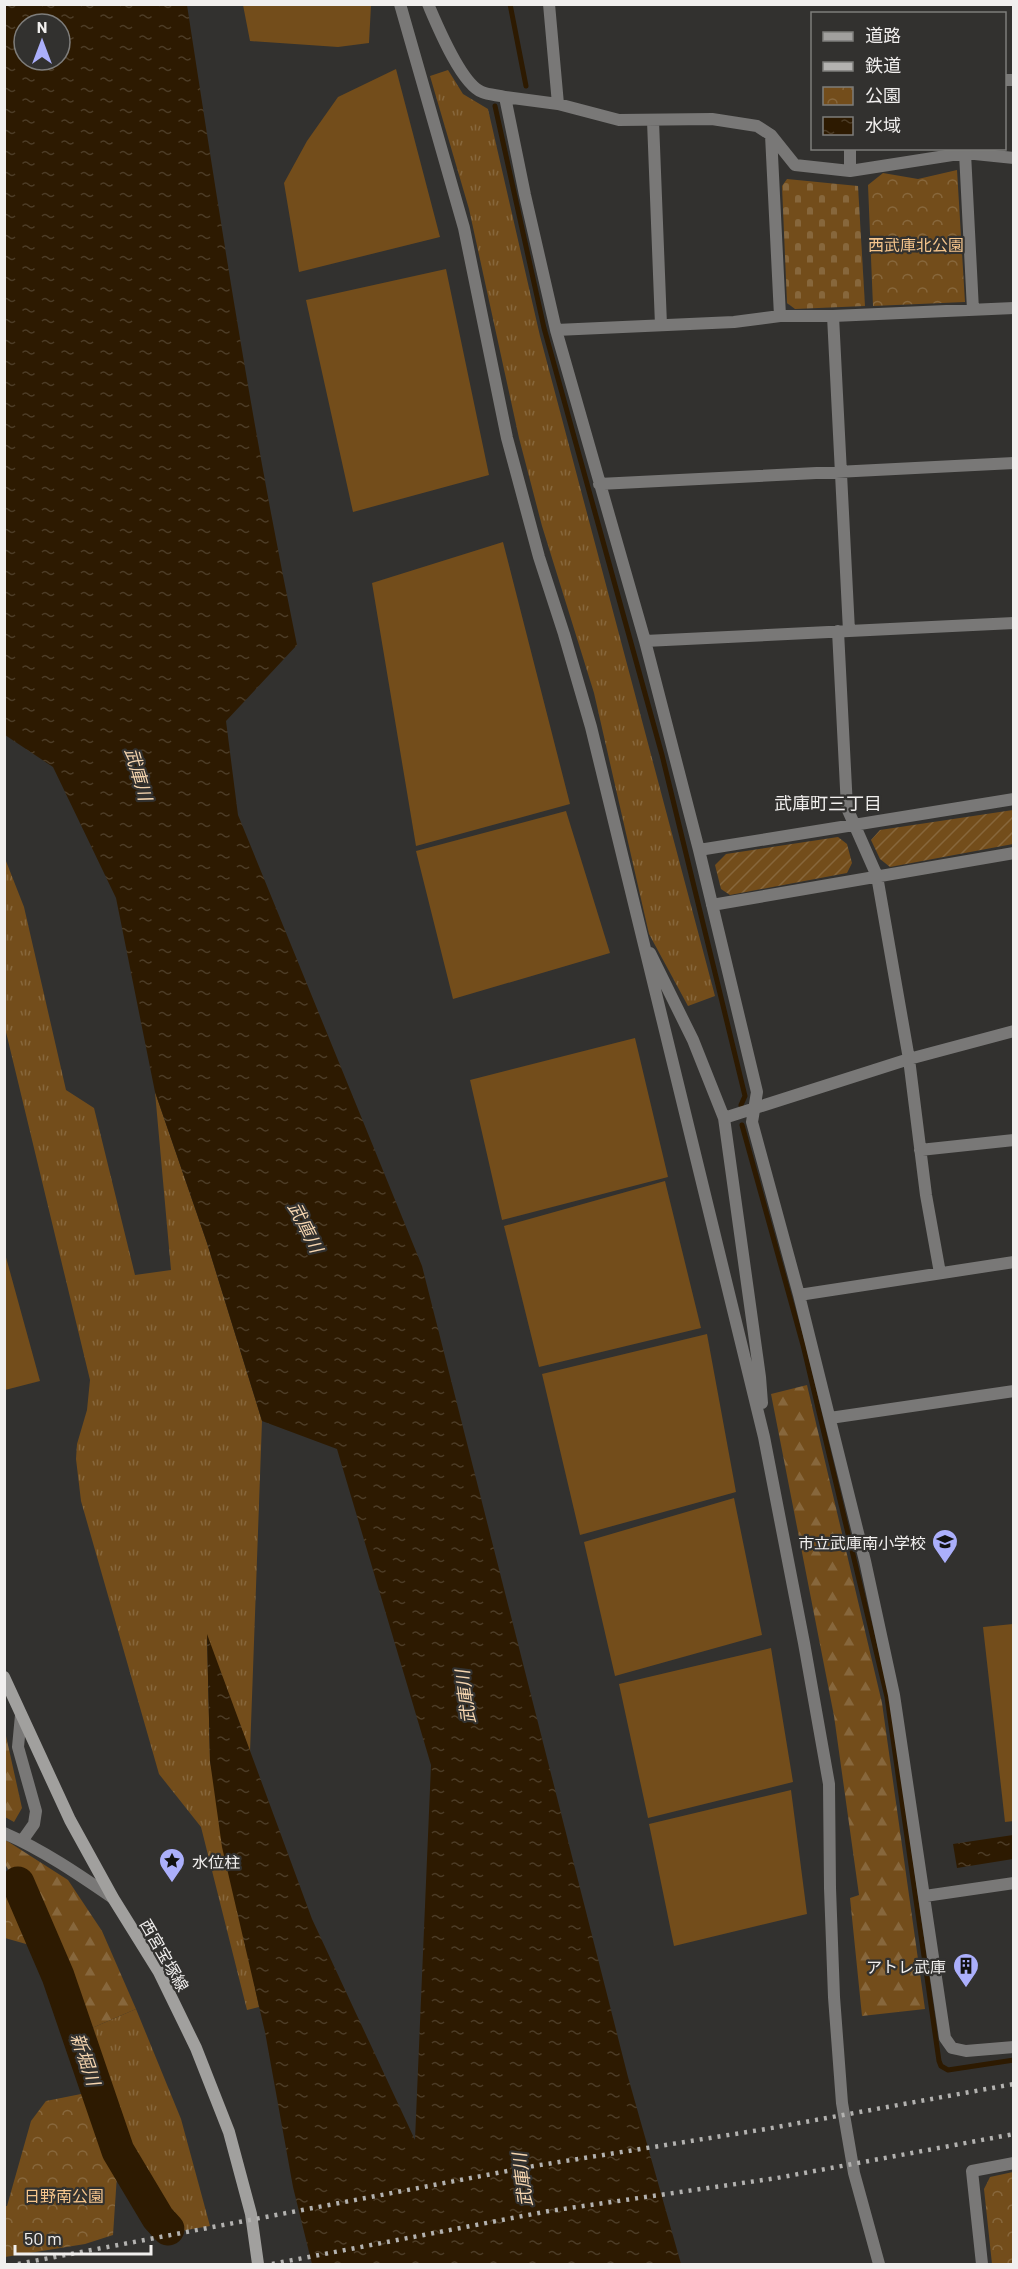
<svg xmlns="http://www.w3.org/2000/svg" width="1018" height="2269" font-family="Barlow,'Noto Sans JP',sans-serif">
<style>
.grass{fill:url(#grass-tufts)}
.forest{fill:url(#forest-firs)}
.cemetery{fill:url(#cemetery-stones)}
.park{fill:url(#park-crowns)}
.garden{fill:url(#garden-furrows)}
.pitch{fill:#734d1b}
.water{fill:url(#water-ripples);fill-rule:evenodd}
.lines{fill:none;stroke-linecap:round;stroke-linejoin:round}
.stream{stroke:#2d1a01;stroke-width:5}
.river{stroke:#2d1a01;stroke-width:33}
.street{stroke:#797877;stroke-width:12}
.secondary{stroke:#a1a09e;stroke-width:12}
.rail{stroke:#b3b2b0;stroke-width:4.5;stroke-dasharray:3 6;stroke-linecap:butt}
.labels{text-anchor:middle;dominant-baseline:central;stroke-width:4.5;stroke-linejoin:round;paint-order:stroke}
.park-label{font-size:16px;fill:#f5c58c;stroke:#32312f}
.poi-label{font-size:16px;fill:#f1efee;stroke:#32312f;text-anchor:end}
.street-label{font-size:16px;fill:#f1efee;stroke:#32312f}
.water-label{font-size:18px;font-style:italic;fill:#f5d5af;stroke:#32312f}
.neighbourhood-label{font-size:18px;fill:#f1efee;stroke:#32312f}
</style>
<defs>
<pattern id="grass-tufts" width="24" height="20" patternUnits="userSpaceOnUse" patternTransform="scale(1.5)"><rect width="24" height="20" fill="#734d1b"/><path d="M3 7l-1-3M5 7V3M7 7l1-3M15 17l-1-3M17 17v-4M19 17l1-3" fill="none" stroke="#87673c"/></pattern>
<pattern id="forest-firs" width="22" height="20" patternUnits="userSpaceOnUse" patternTransform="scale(1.5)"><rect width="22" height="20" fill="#734d1b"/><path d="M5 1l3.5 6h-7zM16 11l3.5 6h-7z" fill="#87673c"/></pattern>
<pattern id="cemetery-stones" width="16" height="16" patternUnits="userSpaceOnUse" patternTransform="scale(1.5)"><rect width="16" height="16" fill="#734d1b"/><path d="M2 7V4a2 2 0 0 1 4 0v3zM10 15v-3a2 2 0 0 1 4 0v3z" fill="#87673c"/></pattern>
<pattern id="park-crowns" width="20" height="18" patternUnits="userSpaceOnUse" patternTransform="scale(1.5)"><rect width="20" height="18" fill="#734d1b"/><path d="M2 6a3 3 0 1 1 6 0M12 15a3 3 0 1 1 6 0" fill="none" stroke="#87673c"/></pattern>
<pattern id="garden-furrows" width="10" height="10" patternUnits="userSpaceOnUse" patternTransform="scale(1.5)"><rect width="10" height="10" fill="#734d1b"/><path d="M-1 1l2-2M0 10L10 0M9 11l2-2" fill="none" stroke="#87673c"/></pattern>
<pattern id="water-ripples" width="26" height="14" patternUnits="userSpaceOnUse" patternTransform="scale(1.5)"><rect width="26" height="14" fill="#2d1a01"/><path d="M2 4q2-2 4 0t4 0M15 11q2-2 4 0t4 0" fill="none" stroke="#4c3c26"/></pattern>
</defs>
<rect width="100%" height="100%" fill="#32312f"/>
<!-- grass -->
<path class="grass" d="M448,70L463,94L488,109L540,336L715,996L688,1006L649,934L594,693L542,526L519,438L469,209L430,76Z
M4,856L24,907L66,1090L94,1108L135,1275L171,1270L155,1092L207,1243L262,1421L250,1752L207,1637L210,1761L259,2007L247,2010L201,1827L159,1774L81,1501L76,1459L77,1444L87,1410L90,1380L5,1028Z
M136,2009L181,2119L210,2226L175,2232L138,2161L85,2031Z"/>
<!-- forest -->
<path class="forest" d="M807,1385L882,1703L925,2009L862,2016L850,1898L859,1895L834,1716L771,1394Z
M4,1727L22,1808L14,1822L5,1817Z
M4,1839L68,1880L102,1931L136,2009L85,2031L50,1941L5,1864Z"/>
<!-- cemetery -->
<path class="cemetery" d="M787,179L858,186L865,306L795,309L787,303L782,186Z"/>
<!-- park -->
<path class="park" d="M957,170L965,302L873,306L868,185L883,173L918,179Z
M4,1872H5L40,1948L5,1938Z
M86,2093L95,2110L117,2175L113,2235L85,2244L5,2257V2206H7L31,2121L46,2101Z
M1013,2172V2264H992L984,2189L990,2177Z"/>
<!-- garden -->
<path class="garden" d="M1013,810V844L890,867L880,859L871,840L880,830Z
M838,837L847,844L852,863L847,873L730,895L721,889L715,865L726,854Z"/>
<!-- pitch -->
<path class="pitch" d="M243,5H371L369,43L338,47L250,41Z
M396,69L440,237L299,272L284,183L307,141L338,97Z
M446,269L489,475L353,512L306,300Z
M503,542L570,804L416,846L372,583Z
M566,811L610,953L453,999L416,851Z
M635,1038L668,1177L502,1220L470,1080Z
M665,1181L701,1328L539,1367L504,1226Z
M4,1250L40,1381L5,1390H4Z
M707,1334L736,1492L580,1535L542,1374Z
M734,1498L762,1635L615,1676L584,1542Z
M1013,1624L1014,1821L1005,1822L983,1627Z
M771,1648L793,1782L648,1818L619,1684Z
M791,1790L807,1914L674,1946L649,1824Z"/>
<!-- water -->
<path class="water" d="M4,5H187C220,219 253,433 297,645L226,721L238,815L422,1266L628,2077L681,2264H312L293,2187L265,2032L222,1847L210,1761L207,1634L312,1919L415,2140L431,1765L337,1449L262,1421L207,1243L155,1092L116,898L53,767L5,735ZM24,24H60V60H24Z
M1013,1835V1859L957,1868L953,1844Z"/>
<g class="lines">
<!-- stream -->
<path class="stream" d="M510,4L526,86
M495,106L544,328L662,755L745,1096L741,1105
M742,1125L803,1345L887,1697L939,2061L941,2066L948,2070L1014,2060"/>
<!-- river -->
<path class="river" d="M18,1883L58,1976L118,2151L158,2218L168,2229"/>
<!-- street -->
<path class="street" d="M400,4L464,228L507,438L539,557L564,634L591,727L764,1437L804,1643L829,1784L830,1888L834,1997L842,2103L854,2173L879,2264
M428,4C437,25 461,84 482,92C489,95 498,95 505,97
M549,4L558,104
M1004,80H1014
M653,121L661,325
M771,135L780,316
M965,153L973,310
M1014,158L965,153L850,171L795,165L771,135L757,126L712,119L619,120L558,104L505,97L525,195L556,330L645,641L699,850L757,1092L752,1122L799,1295L865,1561L894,1695L945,2038L952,2048L966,2051L1014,2047
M850,171V148
M556,330L734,322L780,316H833L1014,308
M599,484L1014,463
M838,631L847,808L877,876L909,1059L926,1195L940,1273
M849,631L1014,623
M645,641L849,631L833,316
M699,850L1014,799
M712,905L1014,853
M650,953L693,1040L724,1118L760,1377L762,1403
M724,1118L909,1059L1014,1031
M920,1150L1014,1140
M799,1295L1014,1262
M830,1418L1014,1391
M21,1715L18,1747L36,1811L34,1824L22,1841
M4,1833C43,1850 78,1874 113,1898
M925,1896L1014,1883
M982,2264L972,2171L1014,2163"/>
<!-- secondary -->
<path class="secondary" d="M4,1677L70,1820L113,1898L159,1972L196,2048L229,2132L251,2214L258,2264"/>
<!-- rail -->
<path class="rail" d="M18,2264L534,2166L766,2129L1014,2084
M272,2264L549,2211L777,2178L1014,2134"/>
</g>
<!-- icons -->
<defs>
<symbol id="school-pin" viewBox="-11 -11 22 30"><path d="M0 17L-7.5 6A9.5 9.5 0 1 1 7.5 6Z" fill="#abaffb" stroke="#32312f"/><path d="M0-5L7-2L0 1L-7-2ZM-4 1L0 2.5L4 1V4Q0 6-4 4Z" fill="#111"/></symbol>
<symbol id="sight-pin" viewBox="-11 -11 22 30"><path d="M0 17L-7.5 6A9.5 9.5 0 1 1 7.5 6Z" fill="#abaffb" stroke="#32312f"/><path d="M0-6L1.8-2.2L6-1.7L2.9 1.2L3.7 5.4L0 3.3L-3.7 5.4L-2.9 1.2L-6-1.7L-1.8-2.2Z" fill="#111"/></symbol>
<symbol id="building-pin" viewBox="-11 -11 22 30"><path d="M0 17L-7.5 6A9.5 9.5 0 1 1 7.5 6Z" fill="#abaffb" stroke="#32312f"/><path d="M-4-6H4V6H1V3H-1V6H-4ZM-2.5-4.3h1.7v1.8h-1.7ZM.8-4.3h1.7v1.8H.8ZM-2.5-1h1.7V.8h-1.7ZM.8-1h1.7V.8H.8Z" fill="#111"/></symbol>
</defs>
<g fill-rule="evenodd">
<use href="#school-pin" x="930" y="1527" width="30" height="40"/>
<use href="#sight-pin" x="157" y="1846" width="30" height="40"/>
<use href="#building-pin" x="951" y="1951" width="30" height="40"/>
</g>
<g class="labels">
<!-- park labels -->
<g class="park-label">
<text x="916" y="244">西武庫北公園</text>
<text x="64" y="2195">日野南公園</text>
</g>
<!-- poi labels -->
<g class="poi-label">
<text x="926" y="1542">市立武庫南小学校</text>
<text x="192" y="1861" text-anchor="start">水位柱</text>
<text x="946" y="1966">アトレ武庫</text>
</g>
<!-- street labels -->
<g class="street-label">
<text transform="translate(165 1955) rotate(60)">西宮宝塚線</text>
</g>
<!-- water labels -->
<g class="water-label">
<text transform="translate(139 774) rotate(74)">武庫川</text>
<text transform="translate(306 1227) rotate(63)">武庫川</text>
<text transform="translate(465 1697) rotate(-97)">武庫川</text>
<text transform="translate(86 2059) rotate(71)">新堀川</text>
<text transform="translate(522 2180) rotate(-97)">武庫川</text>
</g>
<!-- neighbourhood labels -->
<g class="neighbourhood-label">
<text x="828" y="803">武庫町三丁目</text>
</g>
</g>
<!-- border -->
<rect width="1018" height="2269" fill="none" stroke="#f1efee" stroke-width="12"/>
<!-- legend -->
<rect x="811" y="12" width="195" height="138" fill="#32312f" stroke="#7e7d7b" stroke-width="1.5"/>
<rect x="823" y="32" width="30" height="9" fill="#a1a09e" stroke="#7e7d7b" stroke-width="1.5"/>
<text x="865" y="42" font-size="18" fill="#f1efee">道路</text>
<rect x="823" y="62" width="30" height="9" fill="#b3b2b0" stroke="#7e7d7b" stroke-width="1.5"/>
<text x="865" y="72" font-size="18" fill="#f1efee">鉄道</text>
<rect x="823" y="87" width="30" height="18" fill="url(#park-crowns)" stroke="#7e7d7b" stroke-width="1.5"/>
<text x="865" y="102" font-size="18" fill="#f1efee">公園</text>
<rect x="823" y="117" width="30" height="18" fill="url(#water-ripples)" stroke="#7e7d7b" stroke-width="1.5"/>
<text x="865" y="132" font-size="18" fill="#f1efee">水域</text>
<!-- north arrow -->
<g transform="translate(42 42)"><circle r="28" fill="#32312f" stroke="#7e7d7b" stroke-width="1.5"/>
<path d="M0-4.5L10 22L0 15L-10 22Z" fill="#abaffb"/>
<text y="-9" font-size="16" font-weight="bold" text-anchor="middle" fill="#f1efee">N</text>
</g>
<!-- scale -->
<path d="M15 2245v9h136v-9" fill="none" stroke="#f1efee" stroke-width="3"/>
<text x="24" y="2245" font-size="18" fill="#f1efee" stroke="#32312f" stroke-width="4.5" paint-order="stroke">50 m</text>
</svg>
